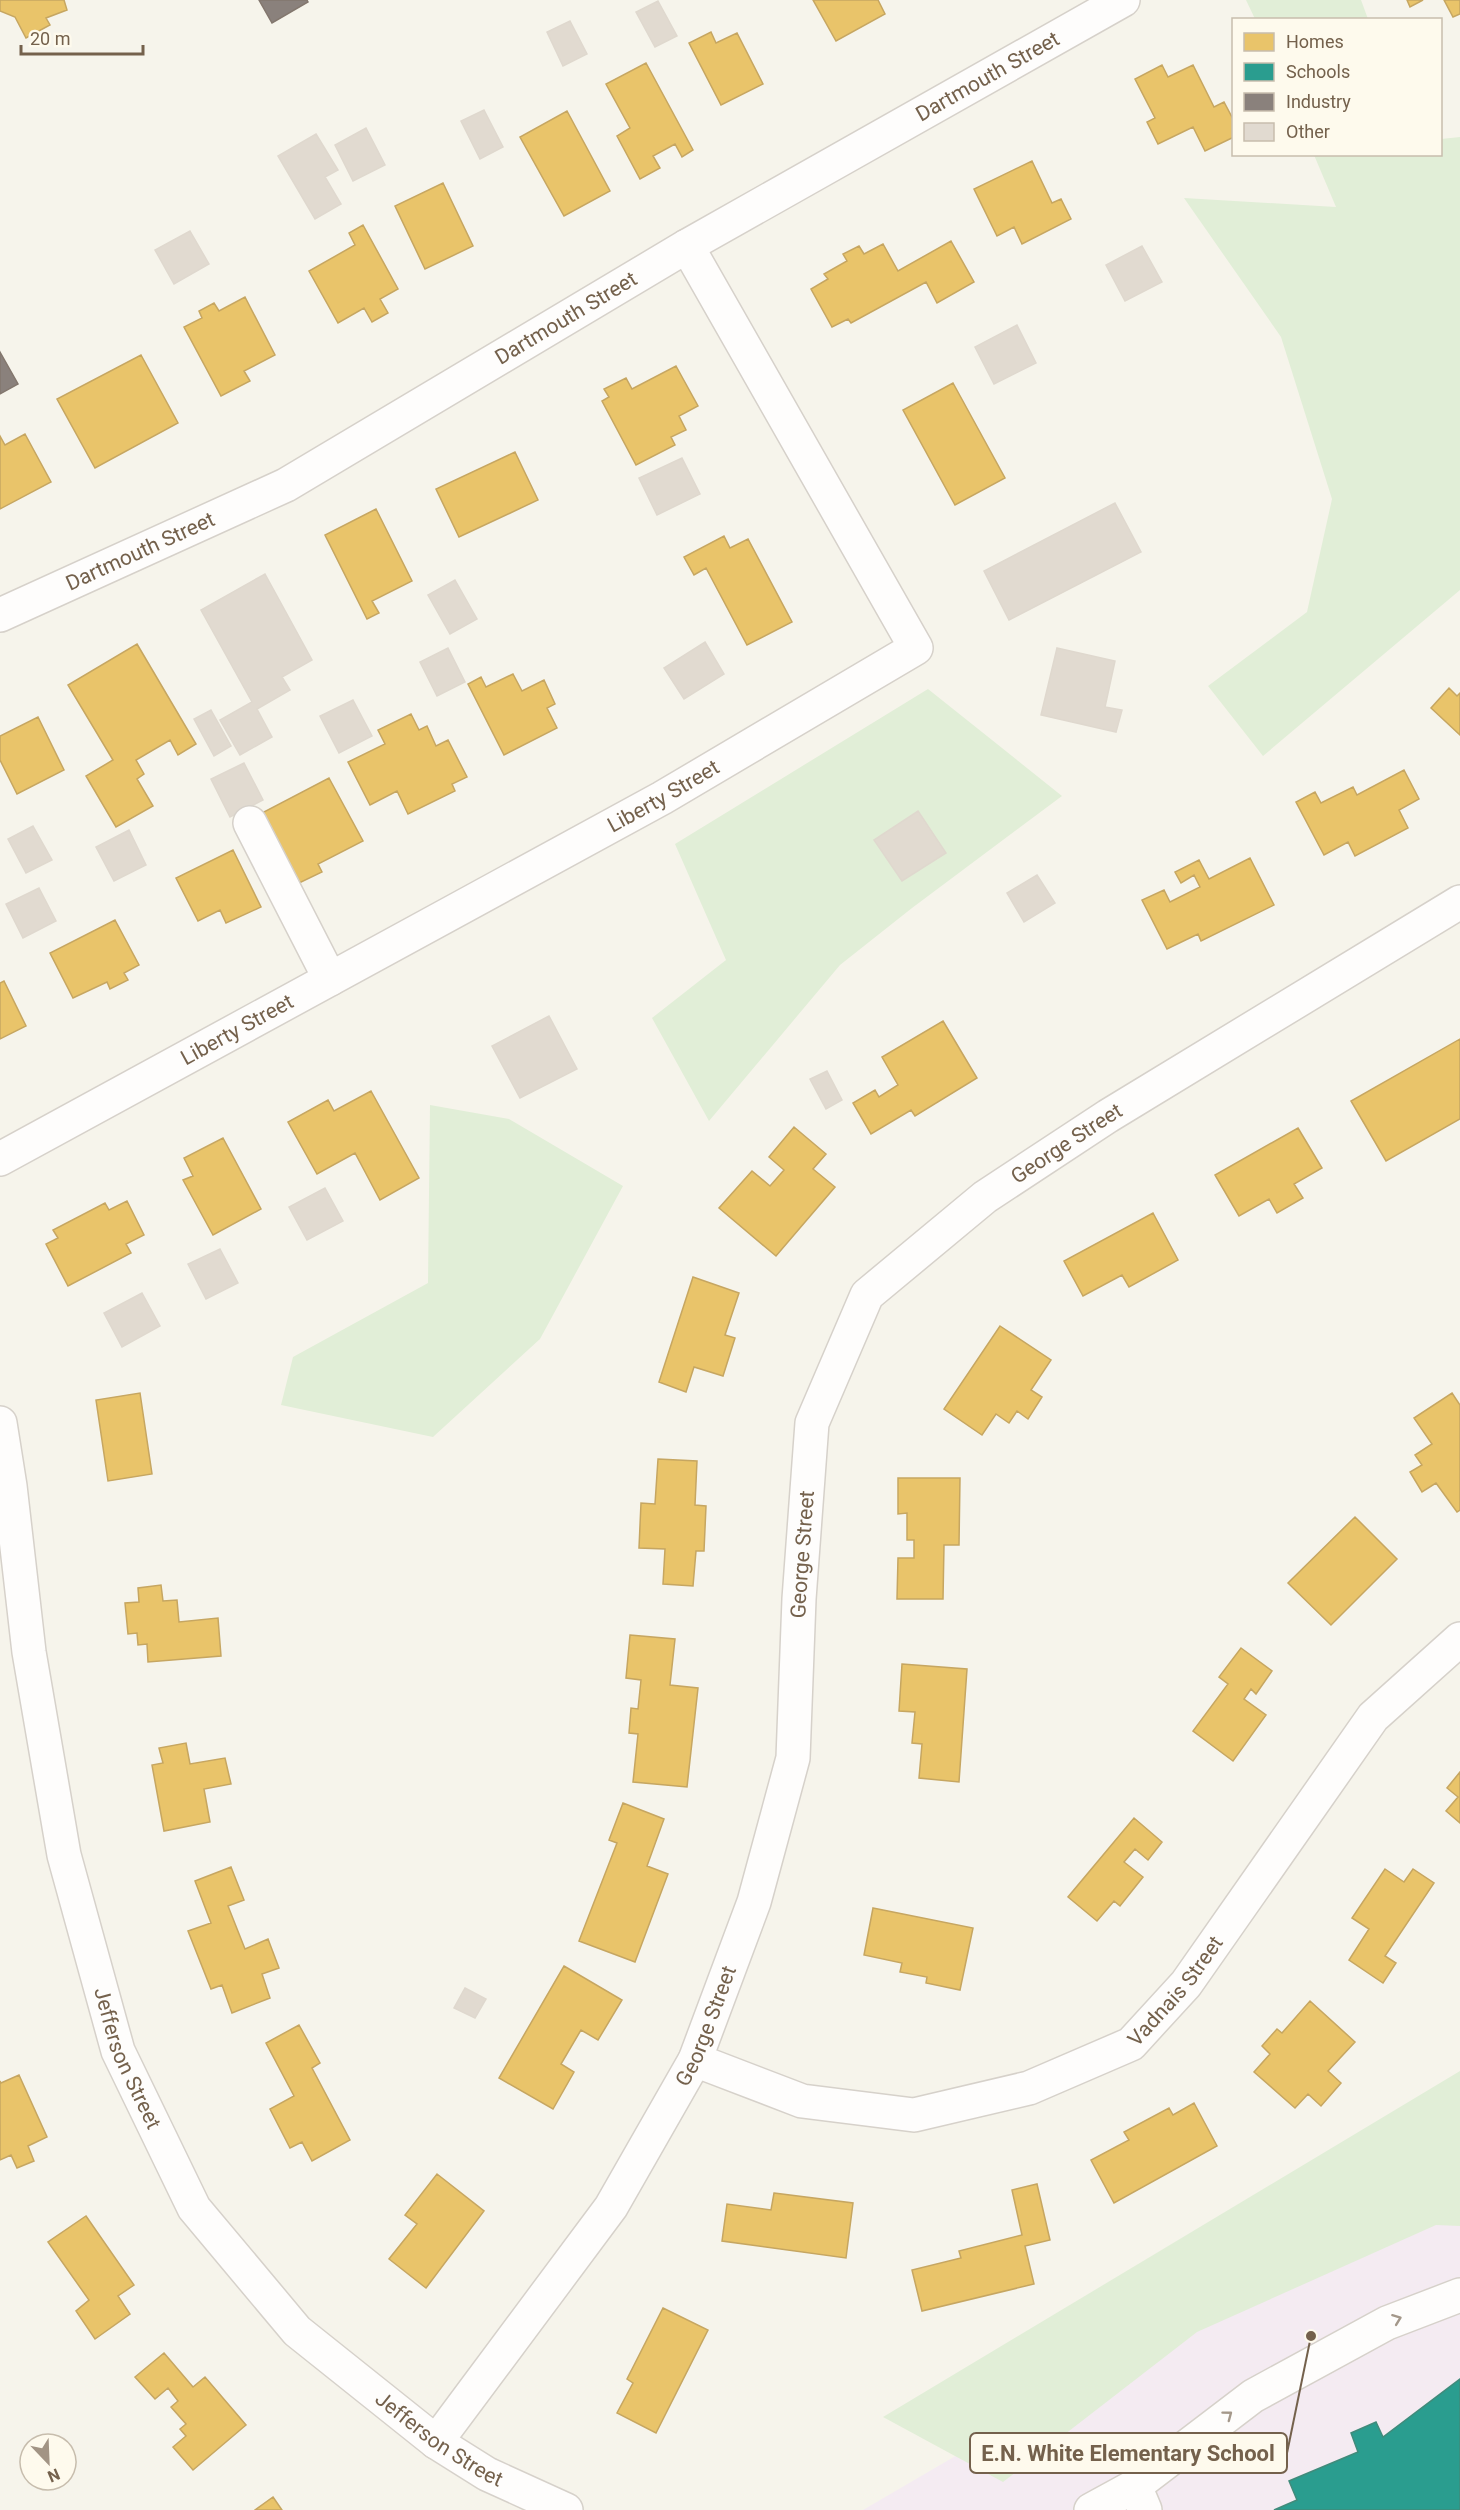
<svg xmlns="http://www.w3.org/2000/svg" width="1460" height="2510" font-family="Roboto,sans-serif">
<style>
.education{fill:#f4ebf2}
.green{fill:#e1eed7}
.homes{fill:#e9c46a;stroke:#c6a661;stroke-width:1.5}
.schools{fill:#2a9d8f;stroke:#408b7b;stroke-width:1.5}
.industry{fill:#8a817c;stroke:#83776e;stroke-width:1.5}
.building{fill:#e1dad0;stroke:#dfd8ce;stroke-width:1.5}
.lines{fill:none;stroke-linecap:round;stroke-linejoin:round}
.minor-casing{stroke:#d6d1ca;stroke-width:36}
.minor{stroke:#fefdfc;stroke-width:33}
.oneway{stroke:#a4988a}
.labels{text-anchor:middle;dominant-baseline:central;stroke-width:6;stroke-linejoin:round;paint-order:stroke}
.street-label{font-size:21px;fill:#74614c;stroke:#fefaed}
.leader{fill:none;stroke:#74614c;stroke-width:2}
.callout-dot{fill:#74614c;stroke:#fefaed;stroke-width:2}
.callout{fill:#fefaed;stroke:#74614c;stroke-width:2}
.callout-label{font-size:22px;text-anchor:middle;font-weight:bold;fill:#74614c}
</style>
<rect width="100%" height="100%" fill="#f6f4eb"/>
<!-- education -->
<path class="education" d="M1460,2161V2510H863Z"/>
<!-- green -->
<path class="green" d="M1246,0H1361L1368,19H1255Z
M1460,137V590L1263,756L1208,686L1307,612L1332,499L1281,337L1184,198L1336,207L1314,155L1440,154L1441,139Z
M928,689L1062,796L912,908L840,965L709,1121L652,1018L726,960L675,844Z
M430,1105L509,1119L623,1186L540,1339L433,1437L281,1405L293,1357L428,1283Z
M1460,2071V2226L1436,2225L1197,2332L1003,2482L883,2417Z"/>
<!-- homes -->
<path class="homes" d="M0,0H64L67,10L46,18L50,25L26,38L15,17L0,11Z
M813,0H878L885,14L836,41Z
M1407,0H1423L1410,7Z
M1444,0H1460V14L1453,17Z
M711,32L716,43L737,33L763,84L721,105L689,43Z
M646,63L693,150L682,157L675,144L653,156L660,168L640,179L617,136L630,128L606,84Z
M1162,65L1168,77L1193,65L1214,107L1224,102L1234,121V137L1205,151L1193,127L1158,144L1147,122L1155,118L1135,79Z
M567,111L610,191L564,216L520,137Z
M1032,161L1052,203L1061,199L1071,219L1022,244L1014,227L997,236L974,189Z
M443,183L473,246L425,269L395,206Z
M363,225L398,289L380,299L388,313L372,322L364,308L338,323L309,271L355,245L349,233Z
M951,241L974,282L937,303L926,282L851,323L848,319L832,327L811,289L828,279L824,274L847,261L843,254L859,246L864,254L883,244L898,271Z
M245,297L275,355L244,371L250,381L221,396L184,327L202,318L199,311L214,303L219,311Z
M141,355L178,423L95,468L57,399Z
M676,366L698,406L679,416L686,430L671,437L675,445L636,465L602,401L609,397L604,389L626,378L632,389Z
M953,383L1005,478L955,505L903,410Z
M25,434L51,482L0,509V436L5,445Z
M515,452L538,500L459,537L436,489Z
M376,509L412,581L372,601L379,613L367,619L325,535Z
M724,536L730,548L748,539L792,622L747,645L706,568L694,575L684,557Z
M137,644L196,744L178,755L170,740L136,760L144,774L137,779L153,806L116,827L86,776L113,760L68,685Z
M513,674L522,691L544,680L555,704L547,708L557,728L504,755L468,684L481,677L486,687Z
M1449,688L1457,696L1460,693V735L1431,708Z
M411,714L419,730L427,726L436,746L448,740L467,777L452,784L455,791L408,814L397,791L370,805L348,762L385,744L378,730Z
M38,717L64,770L17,794L0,760V736Z
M1404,770L1419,799L1399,810L1408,828L1355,856L1348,842L1324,855L1296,802L1315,792L1321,803L1353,787L1357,795Z
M329,778L363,841L318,864L322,872L297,884L260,814Z
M233,850L261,907L226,923L220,910L198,921L176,878Z
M1250,858L1274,905L1201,941L1198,934L1167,949L1142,900L1164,890L1170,902L1200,887L1194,875L1181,883L1175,872L1199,860L1209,879Z
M115,920L139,965L124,973L128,980L110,989L107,982L73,998L50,953Z
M4,981L26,1026L0,1039V983Z
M943,1021L977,1078L915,1116L911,1110L871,1134L853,1103L875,1090L879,1097L898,1085L882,1057Z
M1460,1039V1119L1386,1161L1351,1101Z
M371,1091L419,1178L380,1200L355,1153L317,1174L288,1122L328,1100L334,1111Z
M794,1127L826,1154L813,1169L835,1187L776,1256L719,1208L752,1171L770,1186L784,1170L769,1157Z
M1298,1128L1322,1168L1294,1184L1303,1198L1277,1213L1269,1199L1239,1216L1215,1175Z
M223,1138L261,1209L213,1235L183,1180L193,1176L184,1158Z
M127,1201L144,1235L126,1244L131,1253L68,1286L46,1244L58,1238L53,1230L105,1203L109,1210Z
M1153,1213L1178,1260L1129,1287L1122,1275L1083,1296L1064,1261Z
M693,1277L739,1293L725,1335L735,1338L723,1376L694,1367L686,1392L659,1382Z
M1000,1326L1051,1360L1031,1390L1042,1397L1028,1419L1017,1411L1009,1423L996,1414L982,1435L944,1409Z
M140,1393L152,1474L108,1481L96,1400Z
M1452,1393L1460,1405V1510L1457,1512L1436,1483L1422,1492L1410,1472L1422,1465L1415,1455L1432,1444L1414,1418Z
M658,1459L697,1461L695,1505L706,1506L704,1551H696L693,1586L663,1584L665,1549L639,1548L641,1503L655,1504Z
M898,1478H960L959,1545H944L943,1599H897L898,1558H914V1540H907V1513L898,1514Z
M1355,1517L1397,1559L1331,1625L1288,1583Z
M161,1585L163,1601L177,1600L179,1622L218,1618L221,1656L148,1662L147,1644L138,1645L137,1633L128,1634L125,1603L139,1602L138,1588Z
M630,1635L675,1639L670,1685L698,1688L687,1787L633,1782L638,1734L629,1733L631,1708L638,1709L641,1680L626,1678Z
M1241,1648L1272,1671L1256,1694L1251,1689L1244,1699L1266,1715L1233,1761L1193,1731L1228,1684L1219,1677Z
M902,1664L967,1669L959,1782L919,1778L922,1744L912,1743L915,1712L899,1711Z
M186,1743L190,1764L225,1758L231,1784L204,1789L210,1822L164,1831L152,1765L163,1763L159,1748Z
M1460,1772V1823L1446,1811L1458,1797L1447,1788Z
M623,1803L664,1819L647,1866L668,1874L635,1962L579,1941L617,1843L609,1840Z
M1134,1818L1162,1842L1148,1860L1135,1849L1124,1862L1143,1877L1120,1906L1114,1901L1097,1921L1068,1897Z
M231,1867L244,1900L228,1906L245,1949L268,1939L279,1968L262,1974L270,1998L232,2013L222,1985L211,1989L188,1931L211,1923L195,1881Z
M1385,1869L1404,1882L1413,1869L1434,1883L1385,1956L1396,1963L1383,1983L1349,1960L1369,1929L1352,1918Z
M873,1908L973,1928L960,1990L926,1983L927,1977L900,1972L902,1963L864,1955Z
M564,1966L622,2000L598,2040L581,2030L561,2064L574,2072L553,2109L499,2078Z
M1310,2001L1355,2042L1328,2071L1341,2083L1321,2106L1308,2094L1295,2108L1254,2072L1270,2054L1262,2046L1277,2029L1282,2033Z
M299,2025L320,2063L312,2068L350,2140L312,2161L302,2142L290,2148L270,2109L294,2096L266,2043Z
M19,2075L47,2137L28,2146L34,2161L17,2168L11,2155L0,2160V2081L1,2083Z
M1194,2103L1217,2146L1114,2203L1091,2160L1129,2140L1124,2132L1169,2108L1173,2115Z
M437,2174L484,2211L426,2288L389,2259L417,2224L405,2215Z
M1037,2184L1050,2240L1025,2246L1034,2284L922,2311L912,2270L961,2258L959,2251L1022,2235L1012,2190Z
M774,2193L853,2203L846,2258L722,2241L727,2204L771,2210Z
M86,2216L134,2285L118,2296L130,2314L95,2339L76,2311L89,2300L48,2242Z
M663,2308L708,2330L656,2433L617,2413L633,2383L627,2379Z
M164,2353L193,2387L205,2377L246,2425L193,2470L173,2447L186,2436L180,2429L186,2424L171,2407L178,2401L168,2388L155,2399L135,2377Z
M273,2497L282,2510H255Z"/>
<!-- schools -->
<path class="schools" d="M1460,2379V2510H1274L1297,2500L1289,2481L1358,2452L1351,2433L1376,2422L1383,2437Z"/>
<!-- industry -->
<path class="industry" d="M259,0H307L308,2L272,23Z
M0,352L18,384L0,394Z"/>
<!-- building -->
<path class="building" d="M658,1L677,36L655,47L636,12Z
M570,21L587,54L563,66L547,32Z
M484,110L503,147L480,159L461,121Z
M366,128L385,165L353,181L335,145Z
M316,134L338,170L325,177L341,204L315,219L278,156Z
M190,231L209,264L174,284L155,250Z
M1142,246L1162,282L1125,301L1106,265Z
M1017,325L1036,363L994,384L975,347Z
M682,458L700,494L657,515L639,478Z
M1115,503L1141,552L1009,620L984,571Z
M265,574L312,660L282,677L290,690L257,709L272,737L240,755L220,720L252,702L201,610Z
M455,580L477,619L450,634L428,595Z
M705,642L724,674L684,699L664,668Z
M448,648L465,682L437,696L420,662Z
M1057,648L1115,661L1105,707L1122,710L1116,732L1041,715Z
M353,700L372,736L339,753L320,716Z
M211,710L231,746L214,756L194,719Z
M244,763L263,800L230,817L211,779Z
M918,811L946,853L902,881L874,840Z
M33,826L52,860L26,873L8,839Z
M129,830L146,865L114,881L96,847Z
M1037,875L1055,903L1024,922L1007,893Z
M39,888L56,921L23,938L6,904Z
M549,1016L577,1069L520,1098L492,1046Z
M827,1071L842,1100L826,1109L810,1079Z
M325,1188L343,1221L307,1240L289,1207Z
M220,1249L238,1283L206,1299L188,1264Z
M142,1293L160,1326L122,1347L104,1313Z
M465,1988L486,1999L475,2018L454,2008Z"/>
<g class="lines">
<defs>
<g id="minor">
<path id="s1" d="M0,615L286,485L687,246L1123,0"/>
<path d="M250,823L330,979"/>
<path id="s2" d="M0,1159L662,798L916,648L687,246"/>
<path id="s3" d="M0,1423L10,1486L29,1652L64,1855L118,2051L194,2208L297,2331L436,2442L487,2474L566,2510"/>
<path id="s4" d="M695,2060L802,2101L914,2115L1029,2088L1131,2044L1186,1984L1373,1717L1460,1639"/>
<path id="s5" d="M436,2442L611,2207L695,2060L754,1902L793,1758L799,1599L812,1423L867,1295L985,1197L1108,1116L1460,902"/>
<path d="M1091,2510L1135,2486"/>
<path d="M1145,2510L1135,2486L1253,2396L1387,2323L1460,2295"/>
</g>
</defs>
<!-- minor casing -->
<use href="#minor" class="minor-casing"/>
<!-- minor -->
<use href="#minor" class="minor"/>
</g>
<!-- one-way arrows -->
<defs><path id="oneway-chevron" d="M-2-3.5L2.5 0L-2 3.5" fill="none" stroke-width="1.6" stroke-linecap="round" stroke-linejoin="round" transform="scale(1.5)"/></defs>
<g class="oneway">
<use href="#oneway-chevron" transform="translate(1397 2319) rotate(-21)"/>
<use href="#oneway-chevron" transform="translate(1228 2415) rotate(-37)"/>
</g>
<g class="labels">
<!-- street labels -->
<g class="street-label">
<text stroke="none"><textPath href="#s1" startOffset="1126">Dartmouth Street</textPath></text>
<text stroke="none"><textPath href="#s1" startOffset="640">Dartmouth Street</textPath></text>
<text stroke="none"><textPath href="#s1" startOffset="154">Dartmouth Street</textPath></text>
<text stroke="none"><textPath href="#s2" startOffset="756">Liberty Street</textPath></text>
<text stroke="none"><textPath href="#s2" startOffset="270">Liberty Street</textPath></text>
<text stroke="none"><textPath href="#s5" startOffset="1506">George Street</textPath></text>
<text stroke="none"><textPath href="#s5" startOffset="984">George Street</textPath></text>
<text stroke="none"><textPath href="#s4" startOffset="526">Vadnais Street</textPath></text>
<text stroke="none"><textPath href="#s5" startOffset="498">George Street</textPath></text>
<text stroke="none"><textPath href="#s3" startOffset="650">Jefferson Street</textPath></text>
<text stroke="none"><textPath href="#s3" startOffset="1154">Jefferson Street</textPath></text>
</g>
</g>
<!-- callouts -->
<path class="leader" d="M1311 2336L1287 2453"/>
<circle class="callout-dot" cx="1311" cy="2336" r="6"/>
<rect class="callout" x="970" y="2433" width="317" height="40" rx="6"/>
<g class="callout-label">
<text x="1128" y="2461">E.N. White Elementary School</text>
</g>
<!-- legend -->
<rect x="1232" y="18" width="210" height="138" fill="#fefaed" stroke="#c7bdad" stroke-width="1.5"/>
<rect x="1244" y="33" width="30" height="18" fill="#e9c46a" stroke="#c7bdad" stroke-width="1.5"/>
<text x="1286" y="48" font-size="18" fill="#74614c">Homes</text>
<rect x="1244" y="63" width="30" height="18" fill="#2a9d8f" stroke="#c7bdad" stroke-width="1.5"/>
<text x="1286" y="78" font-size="18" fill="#74614c">Schools</text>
<rect x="1244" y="93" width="30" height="18" fill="#8a817c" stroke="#c7bdad" stroke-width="1.5"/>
<text x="1286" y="108" font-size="18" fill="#74614c">Industry</text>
<rect x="1244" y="123" width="30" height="18" fill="#e1dad0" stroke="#c7bdad" stroke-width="1.5"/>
<text x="1286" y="138" font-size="18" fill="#74614c">Other</text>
<!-- north arrow -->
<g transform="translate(48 2462) rotate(157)"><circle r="28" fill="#fefaed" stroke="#c7bdad" stroke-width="1.5"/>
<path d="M0-4.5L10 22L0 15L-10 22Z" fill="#a29484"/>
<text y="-9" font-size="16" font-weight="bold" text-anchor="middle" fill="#74614c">N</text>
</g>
<!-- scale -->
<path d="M21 45v9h122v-9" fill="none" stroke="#74614c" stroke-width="3"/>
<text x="30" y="45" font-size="18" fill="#74614c" stroke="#fefaed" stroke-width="4.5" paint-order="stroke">20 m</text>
</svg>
